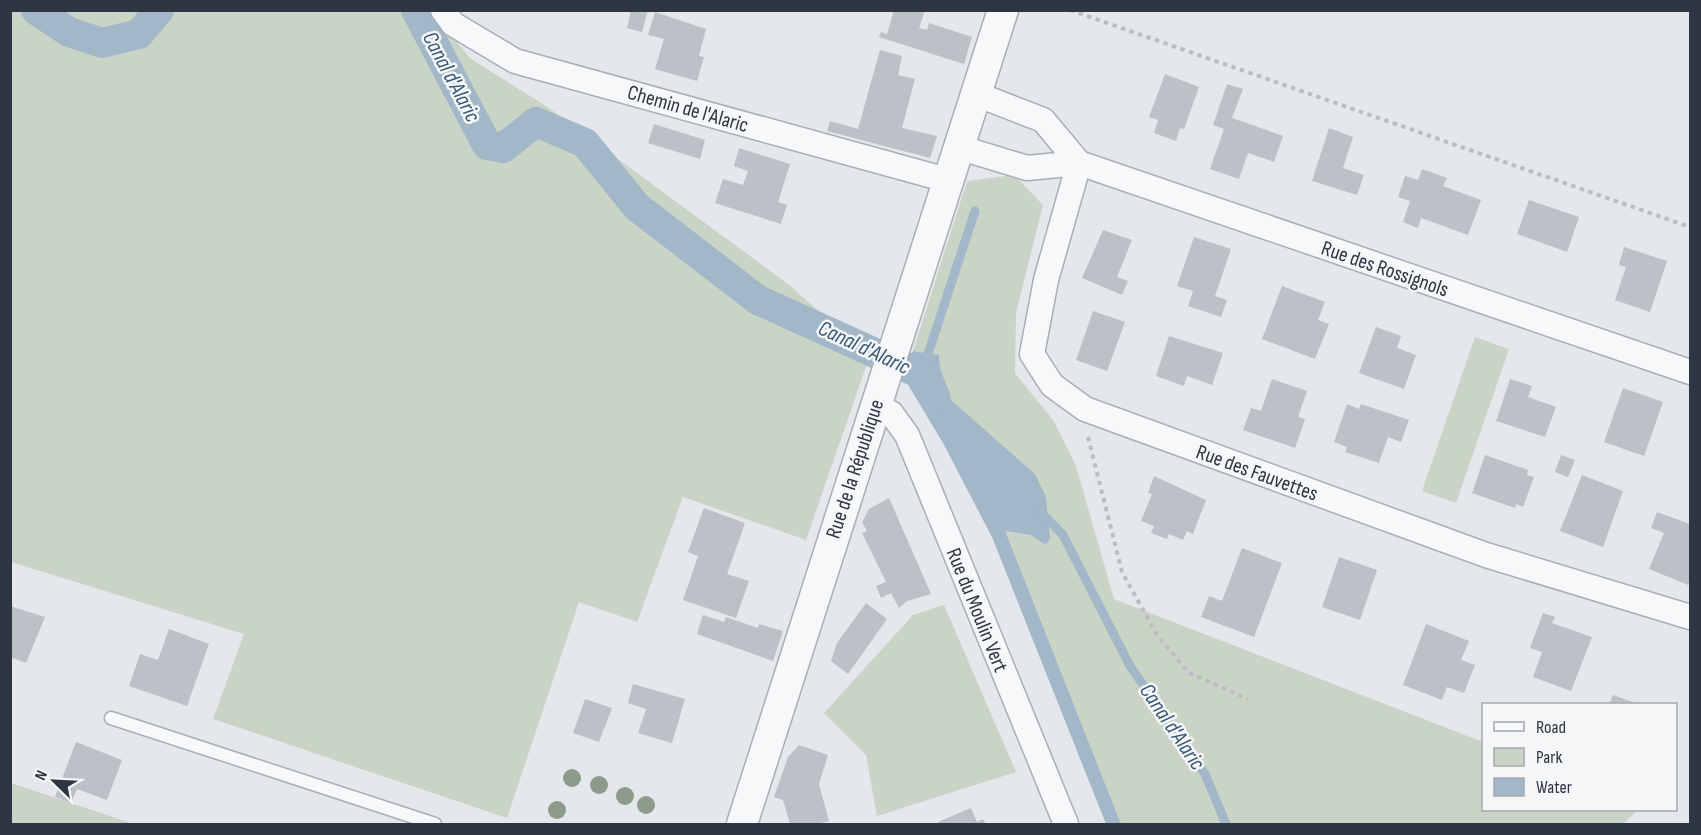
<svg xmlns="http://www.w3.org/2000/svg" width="1701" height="835" font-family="'Sofia Sans Condensed',sans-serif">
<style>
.green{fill:#cad4c6}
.water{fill:#a2b7c8}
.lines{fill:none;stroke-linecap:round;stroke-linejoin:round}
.stream{stroke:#a2b7c8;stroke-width:9}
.canal{stroke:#a2b7c8;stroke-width:30}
.building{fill:#bbc1c7}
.service-casing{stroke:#a9aeb5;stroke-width:15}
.minor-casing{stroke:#a9aeb5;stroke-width:27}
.tertiary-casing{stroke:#a9aeb5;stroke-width:33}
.path{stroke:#babec2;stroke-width:4;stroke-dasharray:4.5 4.5;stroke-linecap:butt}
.service{stroke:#f6f8f9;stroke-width:12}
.minor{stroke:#f6f8f9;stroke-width:24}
.tertiary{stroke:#f6f8f9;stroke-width:30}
.tree{fill:#8c9b8a}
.labels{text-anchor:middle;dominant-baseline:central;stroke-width:5;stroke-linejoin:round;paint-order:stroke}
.street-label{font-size:21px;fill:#2d3642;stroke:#f4f6f8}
.water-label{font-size:22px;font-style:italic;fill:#395874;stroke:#f4f6f8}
</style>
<rect width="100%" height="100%" fill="#e4e7eb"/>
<!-- green -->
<path class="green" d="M10,11H430L471,59L546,106L788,284L838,328L829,333L827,345L868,361L806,540L683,497L637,622L579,602L507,818L213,719L244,634L11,562Z
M1014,175L1043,205L1016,313L1015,373L1053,420L1076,466L1114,599L1483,742L1484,810H1638L1623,824H1121L1004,531L1031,535L1035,474L951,401L940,368L939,355L913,351L967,181Z
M1475,337L1509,349L1456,503L1422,491Z
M944,605L1016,772L877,816L866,755L824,713L913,615Z
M11,783L134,824H11Z"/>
<!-- water -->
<path class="water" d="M838,328L874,339L868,361L827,345L829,333Z
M913,351L939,355L940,368L952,401L1035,474L1046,497L1050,538L1046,545L1031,535L1005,531L1121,824H1106L992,537L943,443L904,378Z"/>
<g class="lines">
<!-- stream -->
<path class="stream" d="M925,363L975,211
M1040,511L1063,535L1130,666L1205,774L1226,824"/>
<!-- canal -->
<path class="canal" d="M36,10L69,32L102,43L139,34L159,10
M416,10L487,145L503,148L536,122L585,143L637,207L758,300L921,374L935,396"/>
</g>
<!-- building -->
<path class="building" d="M631,10H648L642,32L627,28Z
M894,10H925L919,28L927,30L929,23L972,37L964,64L879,37L881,32L887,34Z
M655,12L706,29L699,56L704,57L697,81L655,69L664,39L648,35Z
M880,50L902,56L898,75L915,79L902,128L937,136L930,158L827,131L830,121L858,129Z
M1165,74L1199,87L1184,129L1180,128L1176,141L1154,133L1158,120L1149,117Z
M1227,84L1243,89L1232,118L1283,136L1274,162L1248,153L1239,179L1210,169L1224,129L1213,125Z
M654,124L705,140L700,159L648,143Z
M1329,128L1353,137L1343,168L1364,175L1357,195L1312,181Z
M739,148L790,164L778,202L787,205L781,224L715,203L723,179L743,185L748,171L734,166Z
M1422,169L1447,178L1443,186L1481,200L1468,235L1421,218L1418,228L1403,222L1410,201L1398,197L1405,176L1418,180Z
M1529,200L1579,217L1567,252L1517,234Z
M1103,230L1132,240L1117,277L1128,281L1122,295L1082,278Z
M1194,237L1231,249L1215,296L1227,300L1221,317L1188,306L1193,291L1177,286Z
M1624,247L1667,261L1650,312L1615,300L1626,267L1619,265Z
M1282,286L1325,302L1318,320L1329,324L1315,359L1262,339Z
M1093,311L1125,322L1107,371L1076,360Z
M1376,327L1401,336L1397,348L1416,355L1404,389L1359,373Z
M1169,336L1223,353L1212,385L1187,376L1184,386L1156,376Z
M1272,379L1307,391L1298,417L1305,419L1295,448L1243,430L1251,408L1261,411Z
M1510,379L1532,386L1528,397L1556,407L1545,437L1496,421Z
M1623,388L1663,402L1644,456L1604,442Z
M1347,404L1359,409L1361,404L1409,420L1401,442L1388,437L1379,463L1345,452L1347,447L1334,442Z
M1485,455L1528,470L1527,475L1534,477L1523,507L1516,504L1515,508L1472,493Z
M1561,455L1575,460L1568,477L1555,472Z
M1582,475L1623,491L1603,547L1560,531Z
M1154,476L1206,500L1193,534L1187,531L1183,540L1169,534L1167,539L1151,533L1154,526L1141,521L1152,494L1148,493Z
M889,498L931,594L907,601L899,608L891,593L881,598L876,586L886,582L862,533L867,531L862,522L869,509Z
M704,508L745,523L727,574L749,581L736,618L683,600L698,556L688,552Z
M1657,512L1690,524V578L1688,585L1649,569L1664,533L1651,528Z
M1242,548L1282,563L1254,637L1201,617L1209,596L1222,601Z
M1339,557L1377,570L1360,620L1322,607Z
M866,603L887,619L848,674L831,661L837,643Z
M10,606L45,617L26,663L10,657Z
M1543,613L1555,617L1552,623L1592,637L1571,691L1533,677L1542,652L1530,648Z
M703,615L724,622L726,617L758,628L759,624L783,631L773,661L697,634Z
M1426,624L1469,641L1461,660L1475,665L1464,693L1447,687L1442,700L1403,685Z
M169,629L209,644L187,706L129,686L140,654L158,660Z
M633,684L685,699L672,743L638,733L646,709L628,703Z
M1613,695L1638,704H1609Z
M585,699L612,708L599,742L573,733Z
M76,742L122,760L107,800L77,789L71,803L55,797Z
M799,745L828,755L819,784L829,821L817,824H790L783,800L774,797L788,757Z
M971,808L977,822L983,819L986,824H939L938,822Z"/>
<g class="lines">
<defs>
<path id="service" d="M111,718L435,824"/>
<path id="minor" d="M443,10L453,24L515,61L947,180
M976,94L1043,120L1079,163
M958,147L1027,168L1079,163L1690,372
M1079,163L1046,280L1032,354L1052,385L1085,409L1486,555L1690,617
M876,406L891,413L907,435L1066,824"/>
<path id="tertiary" d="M742,824L1003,10"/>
</defs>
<!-- service casing -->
<use href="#service" class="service-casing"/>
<!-- minor casing -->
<use href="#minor" class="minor-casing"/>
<!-- tertiary casing -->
<use href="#tertiary" class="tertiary-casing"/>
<!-- path -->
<path class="path" d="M1070,10L1690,227
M1088,437L1122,572L1157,635L1189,673L1248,699"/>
<!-- service -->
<use href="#service" class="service"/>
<!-- minor -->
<use href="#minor" class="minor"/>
<!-- tertiary -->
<use href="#tertiary" class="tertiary"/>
</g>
<!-- trees -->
<g class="tree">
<circle cx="572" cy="778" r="9"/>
<circle cx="599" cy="785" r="9"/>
<circle cx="625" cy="796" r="9"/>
<circle cx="646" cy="805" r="9"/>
<circle cx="557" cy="810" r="9"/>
</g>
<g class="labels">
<!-- street labels -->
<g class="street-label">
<text transform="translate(688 109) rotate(16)">Chemin de l'Alaric</text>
<text transform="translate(1385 269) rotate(19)">Rue des Rossignols</text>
<text transform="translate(855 469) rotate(-72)">Rue de la République</text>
<text transform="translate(1257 473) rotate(20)">Rue des Fauvettes</text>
<text transform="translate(977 610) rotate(68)">Rue du Moulin Vert</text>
</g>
<!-- water labels -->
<g class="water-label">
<text transform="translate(451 77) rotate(62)">Canal d'Alaric</text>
<text transform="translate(864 348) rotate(25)">Canal d'Alaric</text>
<text transform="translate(1172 727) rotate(56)">Canal d'Alaric</text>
</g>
</g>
<!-- border -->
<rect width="1701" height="835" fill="none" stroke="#2d3642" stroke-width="24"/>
<!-- legend -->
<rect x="1482" y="703" width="195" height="108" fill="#f4f6f8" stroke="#a4a9af" stroke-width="1.5"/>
<rect x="1494" y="722" width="30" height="9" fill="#f6f8f9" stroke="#a4a9af" stroke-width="1.5"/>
<text x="1536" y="733" font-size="18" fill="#2d3642">Road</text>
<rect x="1494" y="748" width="30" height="18" fill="#cad4c6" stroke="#a4a9af" stroke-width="1.5"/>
<text x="1536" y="763" font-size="18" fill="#2d3642">Park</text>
<rect x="1494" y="778" width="30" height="18" fill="#a2b7c8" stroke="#a4a9af" stroke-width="1.5"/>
<text x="1536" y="793" font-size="18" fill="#2d3642">Water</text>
<!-- north arrow -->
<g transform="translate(54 781) rotate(294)" stroke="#f4f6f8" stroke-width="4.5" paint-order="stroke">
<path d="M0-4.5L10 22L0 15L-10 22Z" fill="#2d3642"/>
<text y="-9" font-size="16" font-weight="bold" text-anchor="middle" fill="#2d3642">N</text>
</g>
</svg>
